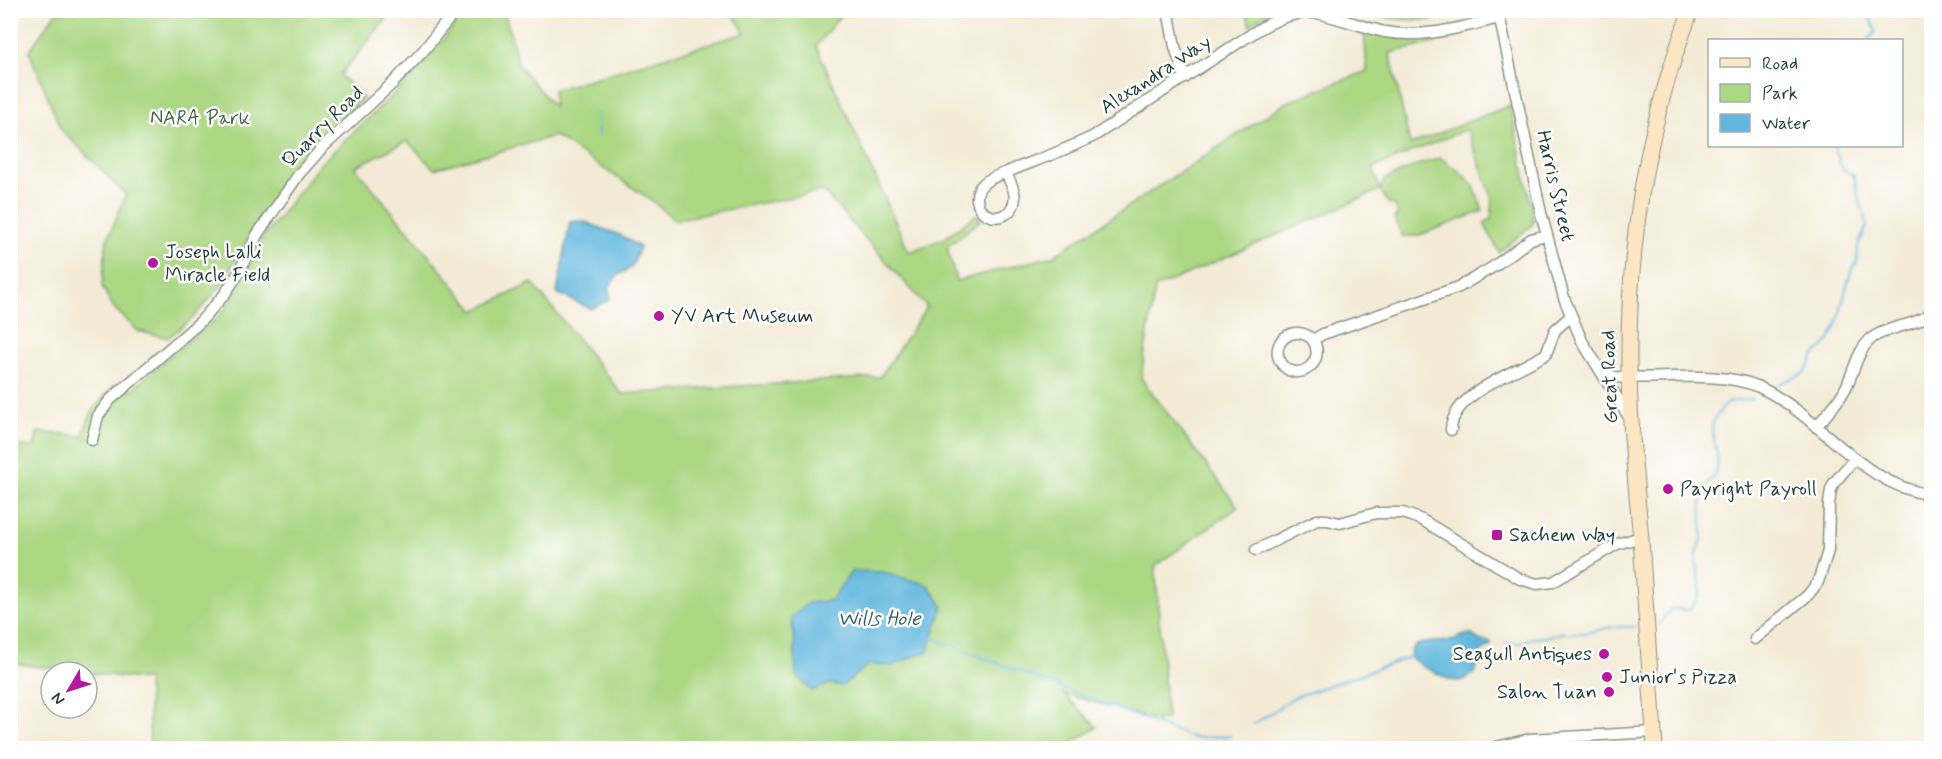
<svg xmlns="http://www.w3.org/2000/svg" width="1942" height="759" font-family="Mynerve,sans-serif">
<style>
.green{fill:#acd783;stroke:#668a5c;stroke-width:1.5;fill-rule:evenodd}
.water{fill:#62b7de;stroke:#407a89;stroke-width:1.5}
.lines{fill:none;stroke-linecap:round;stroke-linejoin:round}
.stream{stroke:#62b7de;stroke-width:2}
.minor-casing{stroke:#899485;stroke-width:13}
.secondary-casing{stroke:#899485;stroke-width:17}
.minor{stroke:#fff;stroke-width:10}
.secondary{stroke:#fce6c4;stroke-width:15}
.poi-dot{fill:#b5179e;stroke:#fff;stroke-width:2}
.labels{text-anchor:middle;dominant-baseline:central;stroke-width:5;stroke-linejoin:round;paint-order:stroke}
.street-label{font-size:20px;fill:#1f3d34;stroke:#fff}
.park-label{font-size:20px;fill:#426448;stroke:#fff}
.poi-label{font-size:20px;fill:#1f3d34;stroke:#fff;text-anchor:start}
.water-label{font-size:21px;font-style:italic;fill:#336267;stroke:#fff}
</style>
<rect width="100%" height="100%" fill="#fff"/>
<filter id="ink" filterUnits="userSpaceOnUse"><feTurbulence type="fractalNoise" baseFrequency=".0167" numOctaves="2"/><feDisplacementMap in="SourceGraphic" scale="12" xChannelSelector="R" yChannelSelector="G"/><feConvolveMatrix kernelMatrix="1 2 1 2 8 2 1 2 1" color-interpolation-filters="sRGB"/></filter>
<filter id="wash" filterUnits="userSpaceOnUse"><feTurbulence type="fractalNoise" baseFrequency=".008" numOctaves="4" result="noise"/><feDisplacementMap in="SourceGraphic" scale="24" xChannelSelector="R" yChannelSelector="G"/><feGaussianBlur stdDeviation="1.35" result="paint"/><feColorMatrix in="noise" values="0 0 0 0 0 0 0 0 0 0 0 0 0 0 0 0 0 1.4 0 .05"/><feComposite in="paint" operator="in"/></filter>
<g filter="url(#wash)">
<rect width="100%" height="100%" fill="#f3ebd6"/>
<!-- green -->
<path class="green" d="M57,11H393L340,75L363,98L297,166L253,227L223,283L193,318L168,338L138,331L113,307L102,286L107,240L126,195L61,129L29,51Z
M466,11H504L519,66L554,107L553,90L745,33L731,11H844L816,46L909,252L943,239L976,215L981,220L947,247L956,281L1053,256L1287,102L1367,71L1364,29L1435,36V43L1390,53L1410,145L1510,105L1533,214V224L1499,252L1484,223L1491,219L1493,200L1467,129L1373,168L1380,190L1385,179L1420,164L1441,158L1460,172L1474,186L1483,211L1417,236H1402L1394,218L1398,214L1395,205L1389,204L1380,190L1155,288L1141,378L1238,507L1155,566L1167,719L1157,720L1064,694L1097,727L1064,748H150L148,680L11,663V445L35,447L37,432L83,436C88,414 100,400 115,385L119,384L120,381L130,392L173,353L216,319L227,307L258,244L320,164L417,72ZM555,136L651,200L675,220L823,191L927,307L880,377L622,394L532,283L475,311L355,167L407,141L434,169Z
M1246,11H1267V13L1250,25Z
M1356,11H1429L1431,20C1404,21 1382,18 1356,11Z"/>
<!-- water -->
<path class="water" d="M582,221L620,235L640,247L632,267L617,276L609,287L610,299L591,309L557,293L570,222Z
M852,571L883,572L928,585L943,606L928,651L891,666L868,665L842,686L830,684L812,691L796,675L794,635L791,618L808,603L831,600Z
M1470,634L1481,641L1491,642L1490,646L1481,652L1477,667L1473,674L1466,679L1458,681L1450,680L1422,666L1410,657C1411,639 1433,643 1446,641C1455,640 1462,635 1470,634Z"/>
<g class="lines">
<!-- stream -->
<path class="stream" d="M1867,10L1876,32L1868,40
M597,113L598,136
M1779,384L1806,372L1813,357L1830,340L1837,324L1850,274L1857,262L1858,246L1867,226L1866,218L1859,200L1854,176L1842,168L1834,146
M1658,625C1663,621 1665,611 1672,609C1676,608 1683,610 1688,610C1708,594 1697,579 1696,559C1696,551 1702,545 1702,537C1703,523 1700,509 1702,496C1704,484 1716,478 1717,468C1722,437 1696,432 1729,402L1752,399
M932,638L1194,738L1231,736
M1505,643H1520L1532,638L1545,637L1560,633H1584L1613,627H1635
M1254,724L1295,697L1411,657"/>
</g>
</g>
<g filter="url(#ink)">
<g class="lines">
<defs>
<path id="minor" d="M1168,10L1175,47L1185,78
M1498,10L1541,213L1564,298L1582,341L1629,417
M1006,173C1011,184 1019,196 1012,208C1007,216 997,219 988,215C976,210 973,193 983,184C990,177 1003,174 1012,170C1040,159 1068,149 1094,136L1261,28C1280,18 1295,11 1317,13C1340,18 1362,27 1385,32C1424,39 1462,27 1500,18
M1313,340C1327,363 1297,384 1282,364C1267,344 1294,321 1313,340L1323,334L1459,287L1493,267L1531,239L1546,235
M1600,368L1604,373L1614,377C1656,380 1722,370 1759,387C1822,416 1859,485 1932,495
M1816,427C1826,415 1837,404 1844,391C1854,374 1856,351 1872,338C1890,325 1914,327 1932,313
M1451,430C1452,392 1518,372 1546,354L1555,330L1571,316
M92,440L98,416L110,400L200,322L224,295L238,274L257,235L299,174L322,148L393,83L423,51L456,10
M1256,550L1317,520H1327L1340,523L1376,513H1403L1422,520L1520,579L1537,584L1553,582L1617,544L1641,537
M1755,639L1808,595L1818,582L1828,551L1829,504L1831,490L1834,483L1854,459
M1492,748L1530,739L1654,732"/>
<path id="secondary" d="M1655,748C1650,679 1646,609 1641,540C1636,481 1629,422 1629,362C1628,239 1647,125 1691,10"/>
</defs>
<!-- minor casing -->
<use href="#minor" class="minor-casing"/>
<!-- secondary casing -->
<use href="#secondary" class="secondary-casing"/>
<!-- minor -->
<use href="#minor" class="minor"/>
<!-- secondary -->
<use href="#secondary" class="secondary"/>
</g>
</g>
<!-- markers -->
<g class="poi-dot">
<circle cx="153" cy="263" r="6"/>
<circle cx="659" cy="316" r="6"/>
<circle cx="1668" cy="489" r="6"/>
<rect x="1491" y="529" width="12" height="12" rx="3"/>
<circle cx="1604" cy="654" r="6"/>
<circle cx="1607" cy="677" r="6"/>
<circle cx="1609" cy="692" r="6"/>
</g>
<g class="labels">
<!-- street labels -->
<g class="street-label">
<text transform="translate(1156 75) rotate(-33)">Alexandra Way</text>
<text transform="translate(323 127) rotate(-45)">Quarry Road</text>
<text transform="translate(1555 186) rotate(77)">Harris Street</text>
<text transform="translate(1610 377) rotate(-92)">Great Road</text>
</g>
<!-- park labels -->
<g class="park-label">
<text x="200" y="118">NARA Park</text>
</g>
<!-- poi labels -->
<g class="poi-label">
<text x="165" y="252">Joseph Lalli<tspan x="165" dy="23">Miracle Field</tspan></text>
<text x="671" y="316">YV Art Museum</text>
<text x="1680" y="489">Payright Payroll</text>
<text x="1509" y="535">Sachem Way</text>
<text x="1592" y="654" text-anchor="end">Seagull Antiques</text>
<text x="1619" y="677">Junior's Pizza</text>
<text x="1597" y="692" text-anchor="end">Salon Tuan</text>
</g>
<!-- water labels -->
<g class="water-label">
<text x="879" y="619">Wills Hole</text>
</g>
</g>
<!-- margin -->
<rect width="1942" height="759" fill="none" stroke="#fff" stroke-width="36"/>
<!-- legend -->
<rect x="1708" y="39" width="195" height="108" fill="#ffffff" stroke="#a5b1ae" stroke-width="1.5"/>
<rect x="1720" y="58" width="30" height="9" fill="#fce6c4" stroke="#a5b1ae" stroke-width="1.5"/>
<text x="1762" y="69" font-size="18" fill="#1f3d34">Road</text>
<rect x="1720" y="84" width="30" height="18" fill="#acd783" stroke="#a5b1ae" stroke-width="1.5"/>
<text x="1762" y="99" font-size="18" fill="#1f3d34">Park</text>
<rect x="1720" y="114" width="30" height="18" fill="#62b7de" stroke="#a5b1ae" stroke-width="1.5"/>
<text x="1762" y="129" font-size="18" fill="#1f3d34">Water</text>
<!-- north arrow -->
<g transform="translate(69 690) rotate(231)"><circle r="28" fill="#ffffff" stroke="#a5b1ae" stroke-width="1.5"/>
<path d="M0-4.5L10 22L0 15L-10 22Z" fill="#b5179e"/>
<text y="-9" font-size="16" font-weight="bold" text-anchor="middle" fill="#1f3d34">N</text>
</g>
</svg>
